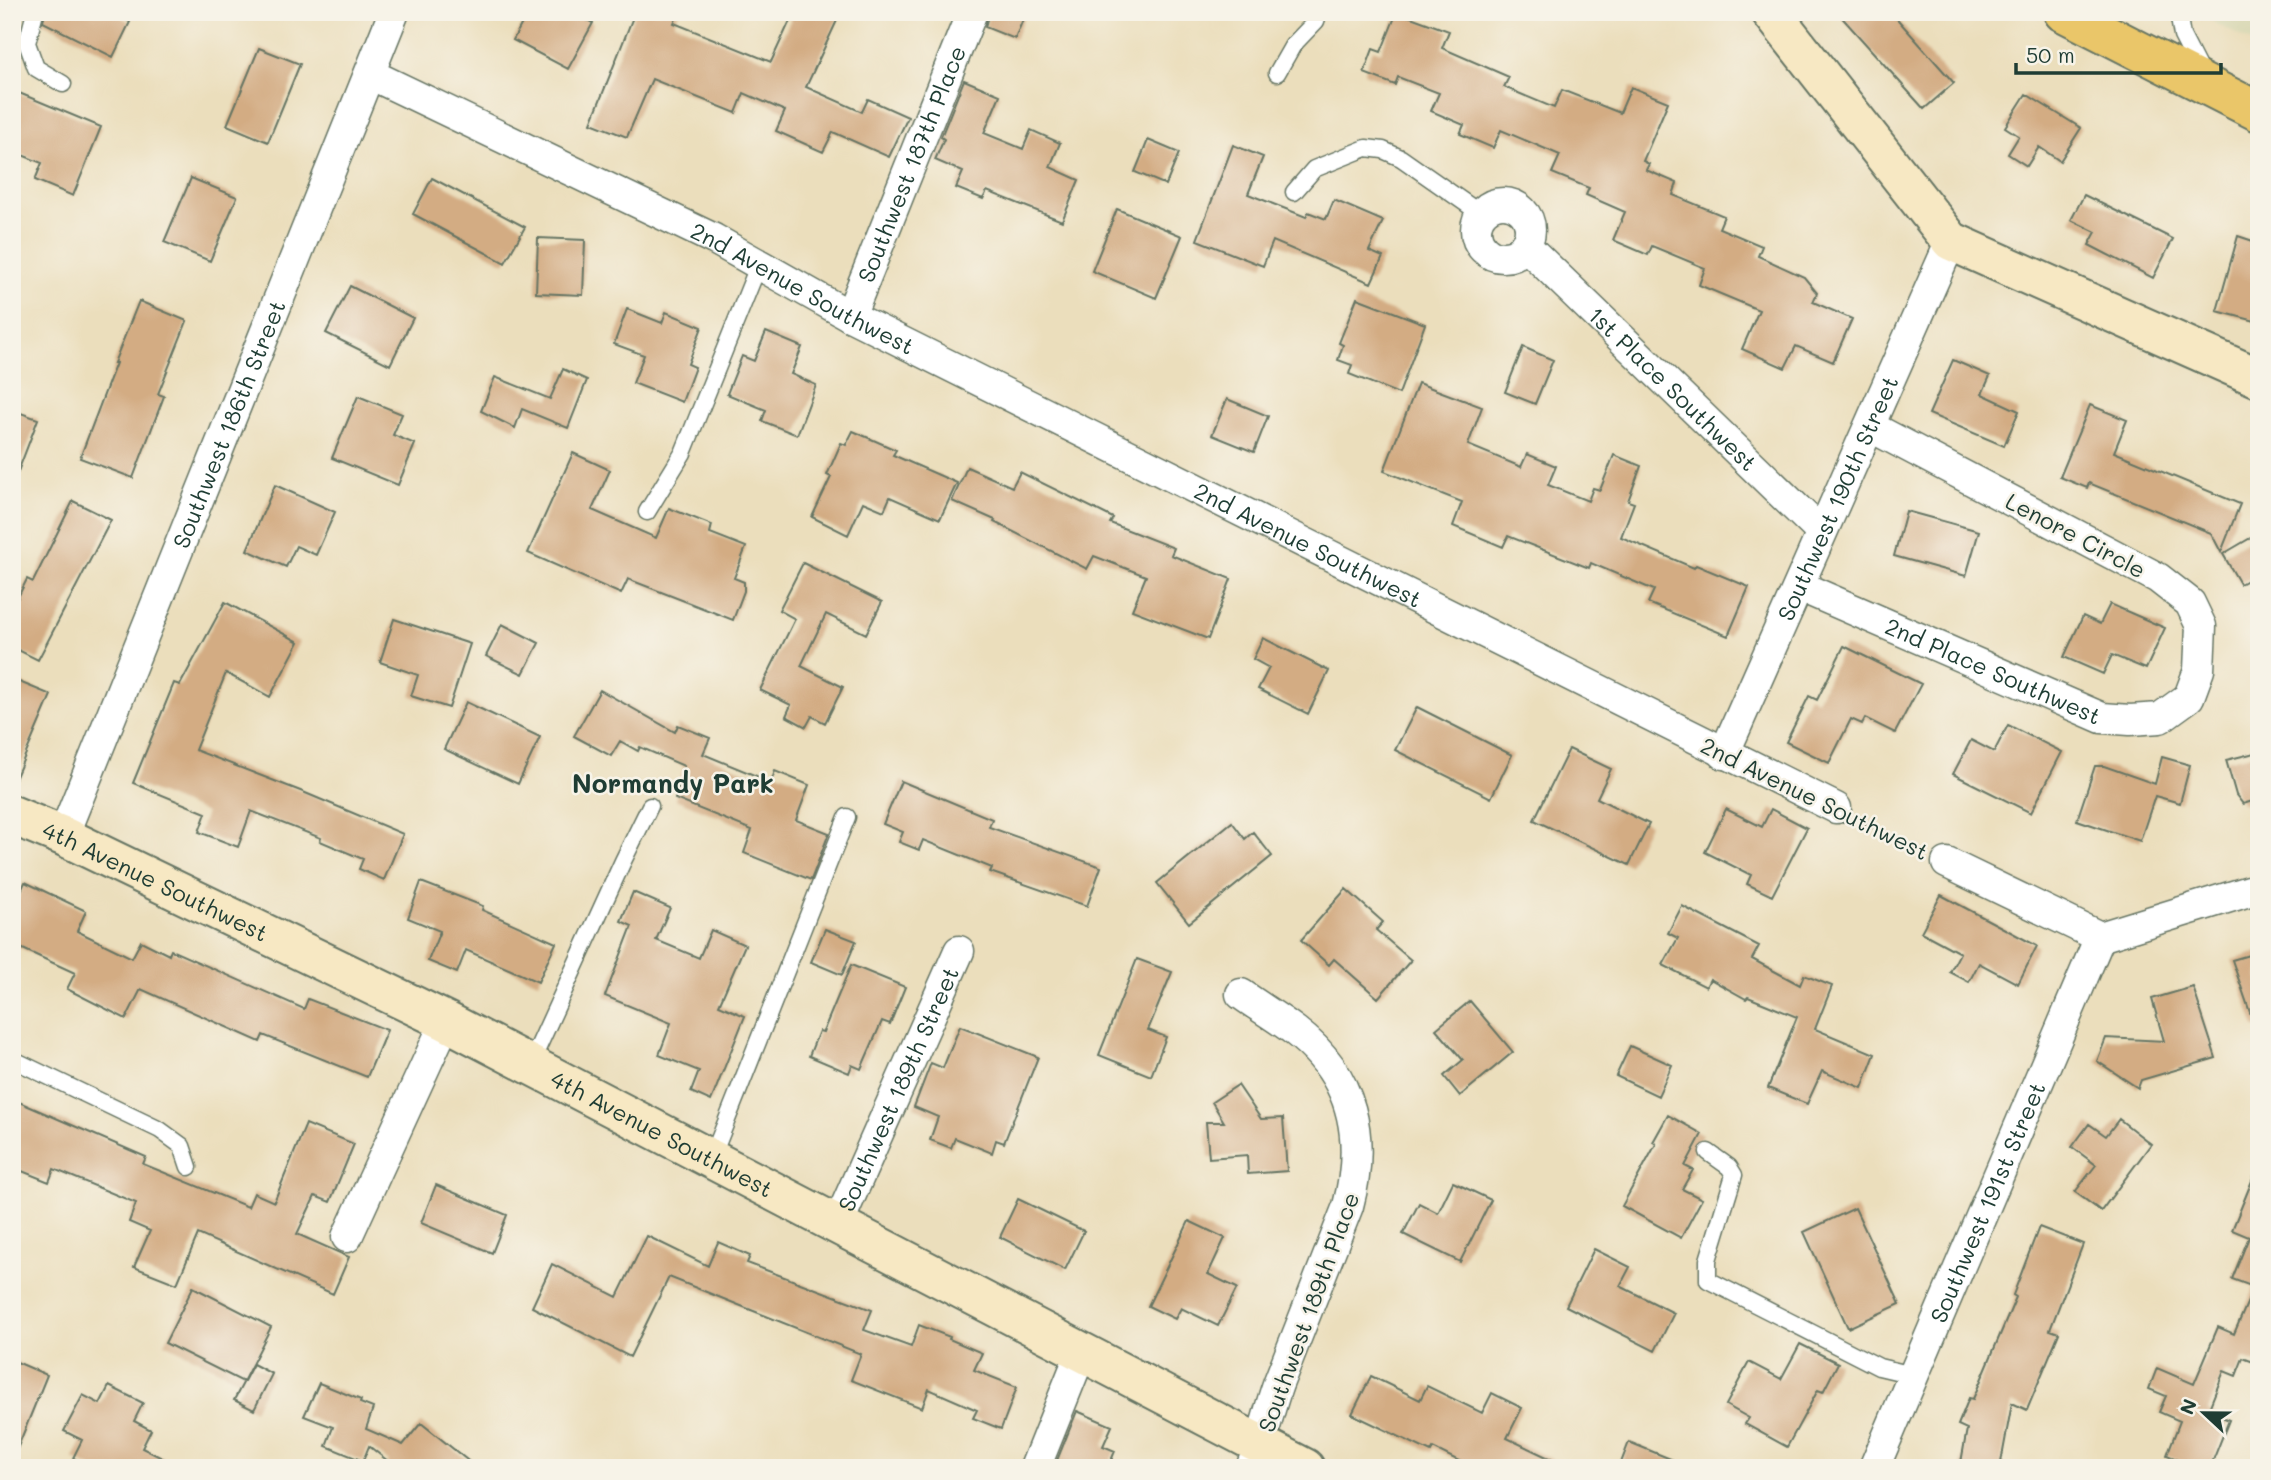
<svg xmlns="http://www.w3.org/2000/svg" width="2271" height="1480" font-family="Mali,sans-serif">
<style>
.built{fill:#dbdab8}
.building{fill:#d3ac83}
.lines{fill:none;stroke-linecap:round;stroke-linejoin:round}
.lane-casing{stroke:#667564;stroke-width:19}
.street-casing{stroke:#667564;stroke-width:33}
.secondary-casing{stroke:#667564;stroke-width:42}
.primary-casing{stroke:#667564;stroke-width:42}
.path{stroke:#667564;stroke-width:4.5;stroke-dasharray:2 5;stroke-linecap:butt}
.lane{stroke:#fff;stroke-width:16}
.street{stroke:#fff;stroke-width:30}
.secondary{stroke:#f7e8c3;stroke-width:38}
.primary{stroke:#eac669;stroke-width:38}
.labels{text-anchor:middle;dominant-baseline:central;stroke-width:5;stroke-linejoin:round;paint-order:stroke}
.street-label{font-size:23px;fill:#1f3d34;stroke:#f7f3e8}
.quarter-label{font-size:26px;font-weight:bold;fill:#1f3d34;stroke:#f7f3e8}
</style>
<rect width="100%" height="100%" fill="#f7f3e8"/>
<filter id="ink" filterUnits="userSpaceOnUse"><feTurbulence type="fractalNoise" baseFrequency=".0143" numOctaves="2"/><feDisplacementMap in="SourceGraphic" scale="14" xChannelSelector="R" yChannelSelector="G"/><feConvolveMatrix kernelMatrix="1 2 1 2 8 2 1 2 1" color-interpolation-filters="sRGB"/></filter>
<filter id="wash" filterUnits="userSpaceOnUse"><feTurbulence type="fractalNoise" baseFrequency=".00686" numOctaves="4" result="noise"/><feDisplacementMap in="SourceGraphic" scale="28" xChannelSelector="R" yChannelSelector="G"/><feGaussianBlur stdDeviation="1.57" result="paint"/><feColorMatrix in="noise" values="0 0 0 0 0 0 0 0 0 0 0 0 0 0 0 0 0 1.4 0 .05"/><feComposite in="paint" operator="in"/></filter>
<g filter="url(#wash)">
<rect width="100%" height="100%" fill="#ebdebc"/>
<!-- built -->
<path class="built" d="M2194,12H2259V46Z"/>
<g id="blocks">
<!-- building -->
<path class="building" d="M45,12H112L130,22L113,57L43,22Z
M528,12H572L593,23L568,69L513,40Z
M635,12H679L674,23L771,62L794,12H841L806,87L862,112L868,99L908,117L889,157L833,132L823,152L776,131L785,111L744,93L736,113L652,79L627,137L591,123Z
M989,12H1026L1015,39L985,27Z
M1397,12L1449,31L1442,48L1509,77L1504,87L1554,108L1562,90L1620,113L1631,87L1668,102L1643,161L1649,164L1646,170L1677,183L1673,195L1724,216L1719,228L1762,246L1758,256L1804,277L1817,293L1813,302L1852,319L1833,362L1796,346L1785,368L1742,349L1759,310L1699,285L1705,268L1652,246L1648,255L1613,240L1625,212L1586,195L1589,188L1552,173L1560,155L1501,130L1493,148L1460,134L1464,125L1431,111L1439,93L1398,77L1395,85L1364,73L1373,49L1381,52Z
M1837,12H1891L1954,83L1924,109Z
M259,48L300,64L268,142L227,125Z
M964,80L1000,95L984,133L1023,149L1031,130L1060,143L1050,167L1079,180L1062,221L987,191L983,199L956,188L963,172L935,160L944,139L941,137Z
M12,90L101,127L73,196L35,180L42,163L12,151Z
M2026,94L2081,128L2060,161L2039,147L2027,166L2008,154L2019,136L2005,127Z
M1148,140L1179,153L1166,185L1135,172Z
M1233,145L1263,157L1248,194L1306,217L1308,212L1326,219L1334,200L1383,221L1369,251L1383,257L1371,283L1273,241L1263,266L1197,240Z
M191,178L237,197L210,261L164,242Z
M432,178L525,227L505,263L413,214Z
M2084,195L2173,239L2153,278L2089,245L2096,232L2071,220Z
M1117,209L1182,236L1156,298L1092,271Z
M2238,236L2259,243V322L2217,311Z
M538,238L585,240L583,295L536,293Z
M350,286L413,318L390,365L326,333Z
M1357,298L1425,324L1399,394L1349,374L1352,365L1338,360L1343,345L1339,343Z
M139,301L187,321L158,394L164,396L133,478L80,458L116,363H114Z
M627,309L662,323L666,312L702,327L688,364L695,367L682,402L633,383L644,355L614,344Z
M766,332L802,347L791,374L816,385L797,435L762,421L766,410L727,394L742,356L754,361Z
M1523,347L1553,360L1535,404L1505,392Z
M1953,360L1990,376L1982,394L2019,411L2004,446L1929,414Z
M563,369L587,380L568,428L522,409L515,428L481,411L495,377L550,399Z
M1418,383L1482,407L1468,445L1521,467L1527,454L1556,466L1548,485L1588,501L1593,488L1600,490L1614,455L1641,466L1628,501L1634,503L1621,537L1694,568L1696,565L1749,587L1728,636L1648,603L1654,590L1591,563L1589,568L1508,536L1503,547L1453,526L1462,502L1384,471Z
M358,396L402,414L393,435L415,444L398,485L332,458Z
M1227,399L1268,416L1254,452L1212,435Z
M2090,405L2127,420L2114,452L2240,504L2221,552L2211,533L2089,483L2087,488L2060,477Z
M12,410L38,419L14,482H12Z
M853,431L896,450L893,455L957,483L940,519L890,497L884,511L863,502L848,535L812,517L831,477L827,475L841,443L846,445Z
M573,453L610,470L592,510L656,538L669,508L712,525L710,533L746,547L734,578L744,582V591L733,620L628,579L621,594L528,553Z
M967,467L1012,487L1020,472L1113,518L1110,523L1174,548L1171,555L1231,579L1208,639L1132,610L1146,576L1094,556L1087,569L994,522L995,520L952,501Z
M275,485L335,512L316,555L296,546L286,567L247,550Z
M73,501L111,520L38,660L12,647V609L27,579L33,582Z
M1906,511L1979,531L1966,576L1894,556Z
M2259,533V573L2240,584L2223,554Z
M803,563L882,602L866,634L826,614L801,666L843,687L825,723L812,716L806,727L786,716L791,705L760,690L795,619L779,610Z
M225,602L299,642L270,697L226,673L195,750L303,792L403,834L384,880L359,869L363,859L320,841L321,838L251,811L238,847L199,832L206,813L133,783L174,683L180,685Z
M2110,604L2165,628L2146,669L2112,655L2103,674L2064,657L2083,616L2100,624Z
M394,619L470,644L449,708L411,696L418,675L380,662Z
M502,624L539,643L523,674L486,656Z
M1263,638L1329,671L1308,714L1258,689L1269,668L1253,659Z
M1844,646L1921,684L1895,733L1865,718L1862,724L1851,719L1829,763L1786,742L1809,696L1817,700Z
M12,679L51,695L12,786Z
M600,690L675,732L678,725L710,738L703,754L771,782L775,771L809,785L796,820L829,833L811,880L744,853L752,830L675,799L684,766L640,747L638,751L620,741L611,756L574,736Z
M466,702L540,737L518,784L444,749Z
M1417,707L1512,755L1491,798L1395,750Z
M2008,725L2062,752L2031,813L1953,774L1971,740L1994,752Z
M1569,749L1611,769L1597,798L1649,824L1629,865L1534,820Z
M2259,752V799L2243,804L2236,795L2226,760Z
M2162,757L2190,765L2180,803L2155,796L2140,841L2077,820L2095,766H2104L2155,784Z
M901,781L992,819L989,827L1101,867L1087,906L990,872L992,868L923,840L919,850L899,842L903,832L883,824Z
M1726,809L1762,827L1771,809L1807,828L1772,896L1747,884L1751,875L1705,852Z
M1232,822L1245,839L1253,832L1272,856L1189,923L1157,883Z
M25,882L86,911L77,931L132,958L141,941L169,955L171,950L304,1009L308,999L387,1030L367,1077L263,1035L260,1042L141,989L126,1019L67,989L75,973L12,944V911Z
M421,882L483,906L482,910L556,943L538,982L466,950L457,973L428,961L440,931L408,918Z
M1346,889L1383,922L1376,930L1411,960L1378,998L1334,959L1329,965L1301,940Z
M633,892L670,908L656,940L699,958L711,930L745,945L719,1005L745,1016L711,1101L691,1092L699,1071L659,1055L671,1023L605,996L632,926L621,921Z
M1941,895L2037,946L2018,984L1979,963L1969,982L1950,972L1960,953L1921,932Z
M1682,906L1759,946L1752,959L1800,985L1804,975L1832,986L1815,1029L1875,1054L1862,1088L1822,1071L1807,1104L1768,1088L1797,1017L1748,997L1746,999L1710,979L1706,987L1663,965L1678,938L1668,933Z
M825,929L856,941L842,975L811,962Z
M2259,952V1027H2255L2232,960Z
M1137,959L1172,972L1148,1030L1166,1037L1151,1076L1099,1055Z
M851,965L905,987L890,1024L882,1021L861,1069L852,1065L849,1073L809,1056L819,1031L823,1032Z
M2193,987L2216,1058L2141,1080L2138,1088L2097,1061L2106,1038L2164,1041L2152,999Z
M1470,1001L1513,1052L1460,1096L1444,1076L1463,1060L1436,1029Z
M960,1026L1038,1057L1004,1143L996,1140L992,1153L955,1138L951,1148L930,1140L938,1117L914,1107L931,1063L943,1068Z
M1630,1046L1672,1065L1658,1096L1616,1076Z
M1238,1085L1261,1119L1283,1118L1287,1171L1248,1174L1247,1155L1209,1158L1206,1122H1224L1212,1102Z
M12,1099L146,1157L143,1164L248,1207L254,1193L274,1202L306,1124L354,1144L330,1202L315,1196L297,1234L349,1257L333,1294L198,1234L177,1284L134,1267L150,1231L129,1222L136,1203L54,1169L49,1182L12,1167Z
M1668,1115L1702,1134L1685,1166L1693,1170L1682,1189L1702,1199L1681,1238L1622,1206L1656,1144L1653,1142Z
M2119,1119L2151,1144L2101,1211L2075,1192L2096,1165L2072,1147L2089,1124L2106,1136Z
M2258,1166L2259,1364L2243,1358L2236,1376L2224,1371L2208,1411L2229,1420L2210,1468H2197L2167,1455L2180,1421L2159,1412L2166,1396L2149,1389L2157,1368L2194,1384L2218,1327L2234,1334L2254,1287L2232,1279L2249,1237L2232,1230Z
M1453,1182L1491,1200L1460,1262L1403,1234L1419,1203L1438,1213Z
M436,1185L507,1215L492,1253L421,1223Z
M1018,1199L1084,1231L1065,1270L1000,1237Z
M1855,1208L1900,1304L1848,1328L1804,1232Z
M1189,1221L1225,1238L1208,1274L1237,1288L1218,1326L1181,1308L1175,1319L1148,1306Z
M2039,1227L2083,1244L2050,1330L2059,1333L2027,1410L2012,1403L2000,1468H1960L1967,1429L1958,1425L1969,1398L1973,1399L2016,1297L2013,1295Z
M647,1236L708,1266L718,1242L750,1256L747,1263L872,1310L864,1330L911,1347L919,1325L950,1337L949,1339L982,1353L974,1370L1017,1387L1001,1429L973,1418L977,1410L929,1389L922,1408L851,1380L861,1354L669,1277L630,1357L532,1307L552,1264L617,1297Z
M1594,1249L1630,1267L1620,1286L1674,1313L1655,1351L1566,1306Z
M193,1287L271,1327L243,1382L165,1343Z
M1800,1344L1838,1363L1823,1392L1818,1390L1787,1447L1745,1424L1749,1418L1726,1405L1749,1362L1781,1379Z
M12,1360L47,1375L13,1459H12Z
M253,1364L272,1374L254,1410L234,1400Z
M1371,1376L1420,1400L1427,1386L1482,1413L1492,1393L1522,1408L1507,1438L1570,1468H1473L1433,1448L1431,1452L1352,1414Z
M319,1383L361,1400L360,1403L373,1408L366,1429L403,1445L421,1423L477,1468H385L389,1462L369,1446L363,1461L326,1446L333,1427L304,1416Z
M109,1386L143,1403L134,1421L151,1430L142,1448L182,1468H92L73,1458L82,1440L64,1431L83,1395L100,1404Z
M1077,1411L1112,1426L1103,1446L1115,1451L1108,1468H1054Z
M1629,1442L1690,1467V1468H1619Z"/>
</g>
</g>
<g filter="url(#ink)">
<use href="#blocks" fill-opacity="0" stroke="#667564" stroke-width="2"/>
<g class="lines">
<defs>
<path id="lane" d="M35,12L27,43L36,68L63,84
M2178,12L2182,36L2202,75
M1277,73L1293,45L1316,21L1319,12
M1294,192L1314,169L1366,148L1383,150L1401,158L1481,214
M647,512L683,453L759,264
M12,1059L160,1130L182,1146L189,1167
M530,1065L623,861L650,806
M1708,1152L1729,1167L1734,1175L1708,1260V1280L1879,1367L1913,1375
M711,1160L847,817"/>
<g id="street">
<path id="s1" d="M370,74L714,239L850,316L1836,808"/>
<circle cx="1503" cy="230" r="27"/>
<path id="s2" d="M1525,245L1821,532"/>
<path id="s3" d="M850,316L972,12"/>
<path id="s4" d="M1799,586L2102,718L2130,720L2160,718L2189,697L2199,670L2201,626L2190,603L2158,578L1871,427"/>
<path id="s5" d="M1724,754L1951,241"/>
<path id="s6" d="M63,836L394,12"/>
<path d="M1947,863L2100,937L2259,888"/>
<path d="M1241,994C1259,1007 1278,1018 1295,1031C1354,1076 1366,1138 1348,1206L1278,1384C1268,1412 1263,1440 1251,1468"/>
<path id="s7" d="M837,1226L959,951"/>
<path d="M347,1237L446,1021"/>
<path d="M1035,1468L1081,1353"/>
<path id="s8" d="M1874,1468L2100,937"/>
</g>
<g id="secondary">
<path d="M1771,12L1951,241L2259,378"/>
<path id="s9" d="M12,815L63,836L446,1021L1305,1468"/>
</g>
<path id="primary" d="M2063,12L2259,112"/>
</defs>
<!-- lane casing -->
<use href="#lane" class="lane-casing"/>
<!-- street casing -->
<use href="#street" class="street-casing"/>
<!-- secondary casing -->
<use href="#secondary" class="secondary-casing"/>
<!-- primary casing -->
<use href="#primary" class="primary-casing"/>
<!-- path -->
<path class="path" d="M1859,820L1923,851"/>
<!-- lane -->
<use href="#lane" class="lane"/>
<!-- street -->
<use href="#street" class="street"/>
<!-- secondary -->
<use href="#secondary" class="secondary"/>
<!-- primary -->
<use href="#primary" class="primary"/>
</g>
</g>
<g class="labels">
<!-- street labels -->
<g class="street-label">
<text stroke="none"><textPath href="#s3" startOffset="164">Southwest 187th Place</textPath></text>
<text stroke="none"><textPath href="#s1" startOffset="483">2nd Avenue Southwest</textPath></text>
<text stroke="none"><textPath href="#s2" startOffset="206">1st Place Southwest</textPath></text>
<text stroke="none"><textPath href="#s6" startOffset="444">Southwest 186th Street</textPath></text>
<text stroke="none"><textPath href="#s5" startOffset="280">Southwest 190th Street</textPath></text>
<text transform="translate(2076 535) rotate(28)">Lenore Circle</text>
<text stroke="none"><textPath href="#s1" startOffset="1050">2nd Avenue Southwest</textPath></text>
<text stroke="none"><textPath href="#s4" startOffset="212">2nd Place Southwest</textPath></text>
<text transform="translate(1815 798) rotate(26)">2nd Avenue Southwest</text>
<text stroke="none"><textPath href="#s9" startOffset="158">4th Avenue Southwest</textPath></text>
<text stroke="none"><textPath href="#s7" startOffset="150">Southwest 189th Street</textPath></text>
<text stroke="none"><textPath href="#s9" startOffset="724">4th Avenue Southwest</textPath></text>
<text stroke="none"><textPath href="#s8" startOffset="289">Southwest 191st Street</textPath></text>
<text transform="translate(1308 1312) rotate(-70)">Southwest 189th Place</text>
</g>
<!-- quarter labels -->
<g class="quarter-label">
<text x="673" y="783">Normandy Park</text>
</g>
</g>
<!-- margin -->
<rect width="2271" height="1480" fill="none" stroke="#f7f3e8" stroke-width="42"/>
<!-- north arrow -->
<g transform="translate(2204 1413) rotate(292)" stroke="#f7f3e8" stroke-width="5" paint-order="stroke">
<path d="M0-5L12 26L0 18L-12 26Z" fill="#1f3d34"/>
<text y="-10" font-size="19" font-weight="bold" text-anchor="middle" fill="#1f3d34">N</text>
</g>
<!-- scale -->
<path d="M2016 63v10h205v-10" fill="none" stroke="#1f3d34" stroke-width="3.5"/>
<text x="2026" y="63" font-size="21" fill="#1f3d34" stroke="#f7f3e8" stroke-width="5" paint-order="stroke">50 m</text>
</svg>
